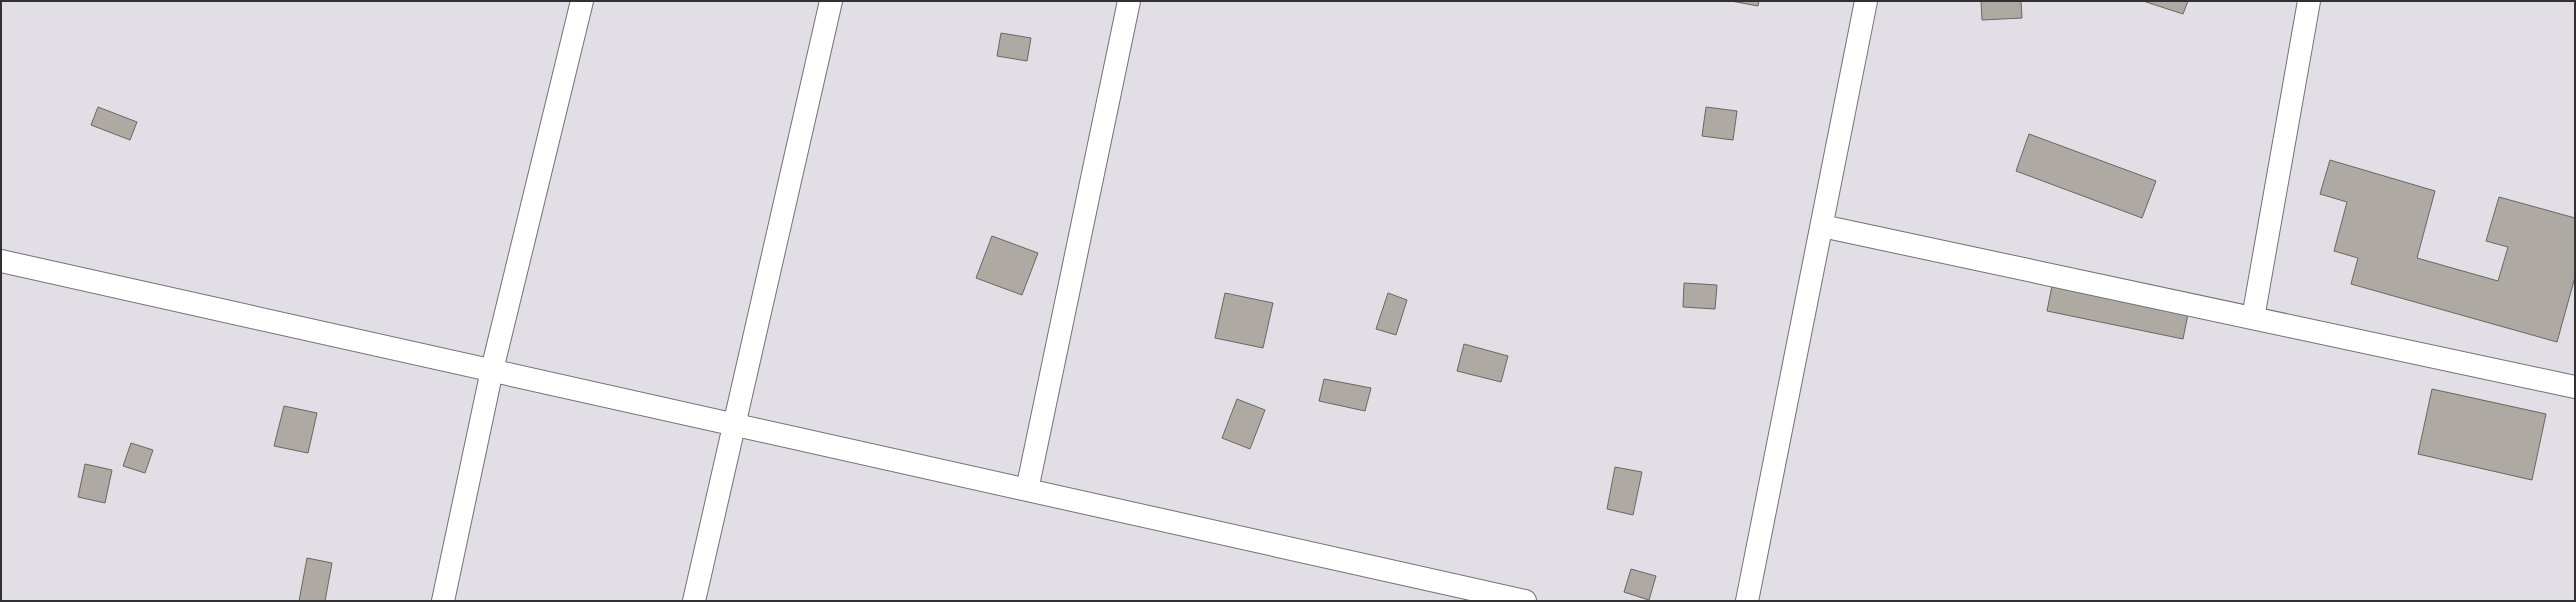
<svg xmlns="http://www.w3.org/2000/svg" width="2576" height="602" font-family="Cabin,sans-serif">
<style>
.building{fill:#aeaaa3;stroke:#6a6660}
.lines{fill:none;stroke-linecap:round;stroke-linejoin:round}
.minor-casing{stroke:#737076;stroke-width:24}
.tertiary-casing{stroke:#737076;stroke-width:24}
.minor{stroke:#fff;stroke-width:22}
.tertiary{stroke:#fff;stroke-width:22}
</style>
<rect width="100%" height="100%" fill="#e1dee5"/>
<!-- building -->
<path class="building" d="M1731,1H1759L1758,6Z
M1981,1H2021L2022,18L1982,20Z
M2143,1H2188L2183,14Z
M1001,33L1031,38L1027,61L997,56Z
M98,107L137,122L130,140L91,125Z
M1706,107L1737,111L1733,140L1702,136Z
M2029,134L2156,181L2142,218L2016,171Z
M2330,160L2435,191L2417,258L2498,281L2508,247L2486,241L2499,197L2575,218V277L2557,342L2351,284L2358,258L2334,251L2347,202L2320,194Z
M992,236L1038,253L1022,295L976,278Z
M2053,281L2189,309L2183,339L2047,311Z
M1684,283L1717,285L1715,309L1683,307Z
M1225,293L1273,303L1263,348L1215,338Z
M1388,293L1407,300L1396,335L1376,329Z
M1464,344L1508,356L1501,382L1457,371Z
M1324,379L1371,388L1365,411L1319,401Z
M2432,389L2546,414L2532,480L2418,454Z
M1237,399L1265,410L1250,449L1222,438Z
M284,406L317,413L308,453L274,446Z
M131,443L153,450L145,473L123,466Z
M85,464L112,470L105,503L78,497Z
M1615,467L1642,472L1633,515L1607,509Z
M307,558L332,563L325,601H299Z
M1631,569L1656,576L1649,600L1624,592Z"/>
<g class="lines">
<defs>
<path id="minor" d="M1822,226L2575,387
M1,261L1525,601
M2253,318L2309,1
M1027,490L1129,1
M443,601L492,370L582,1
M1747,601L1866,1"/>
<path id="tertiary" d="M694,601L831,1"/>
</defs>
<!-- minor casing -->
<use href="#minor" class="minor-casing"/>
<!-- tertiary casing -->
<use href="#tertiary" class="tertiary-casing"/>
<!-- minor -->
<use href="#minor" class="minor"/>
<!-- tertiary -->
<use href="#tertiary" class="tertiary"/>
</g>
<!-- border -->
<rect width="2576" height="602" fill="none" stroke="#313033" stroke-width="4"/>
</svg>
